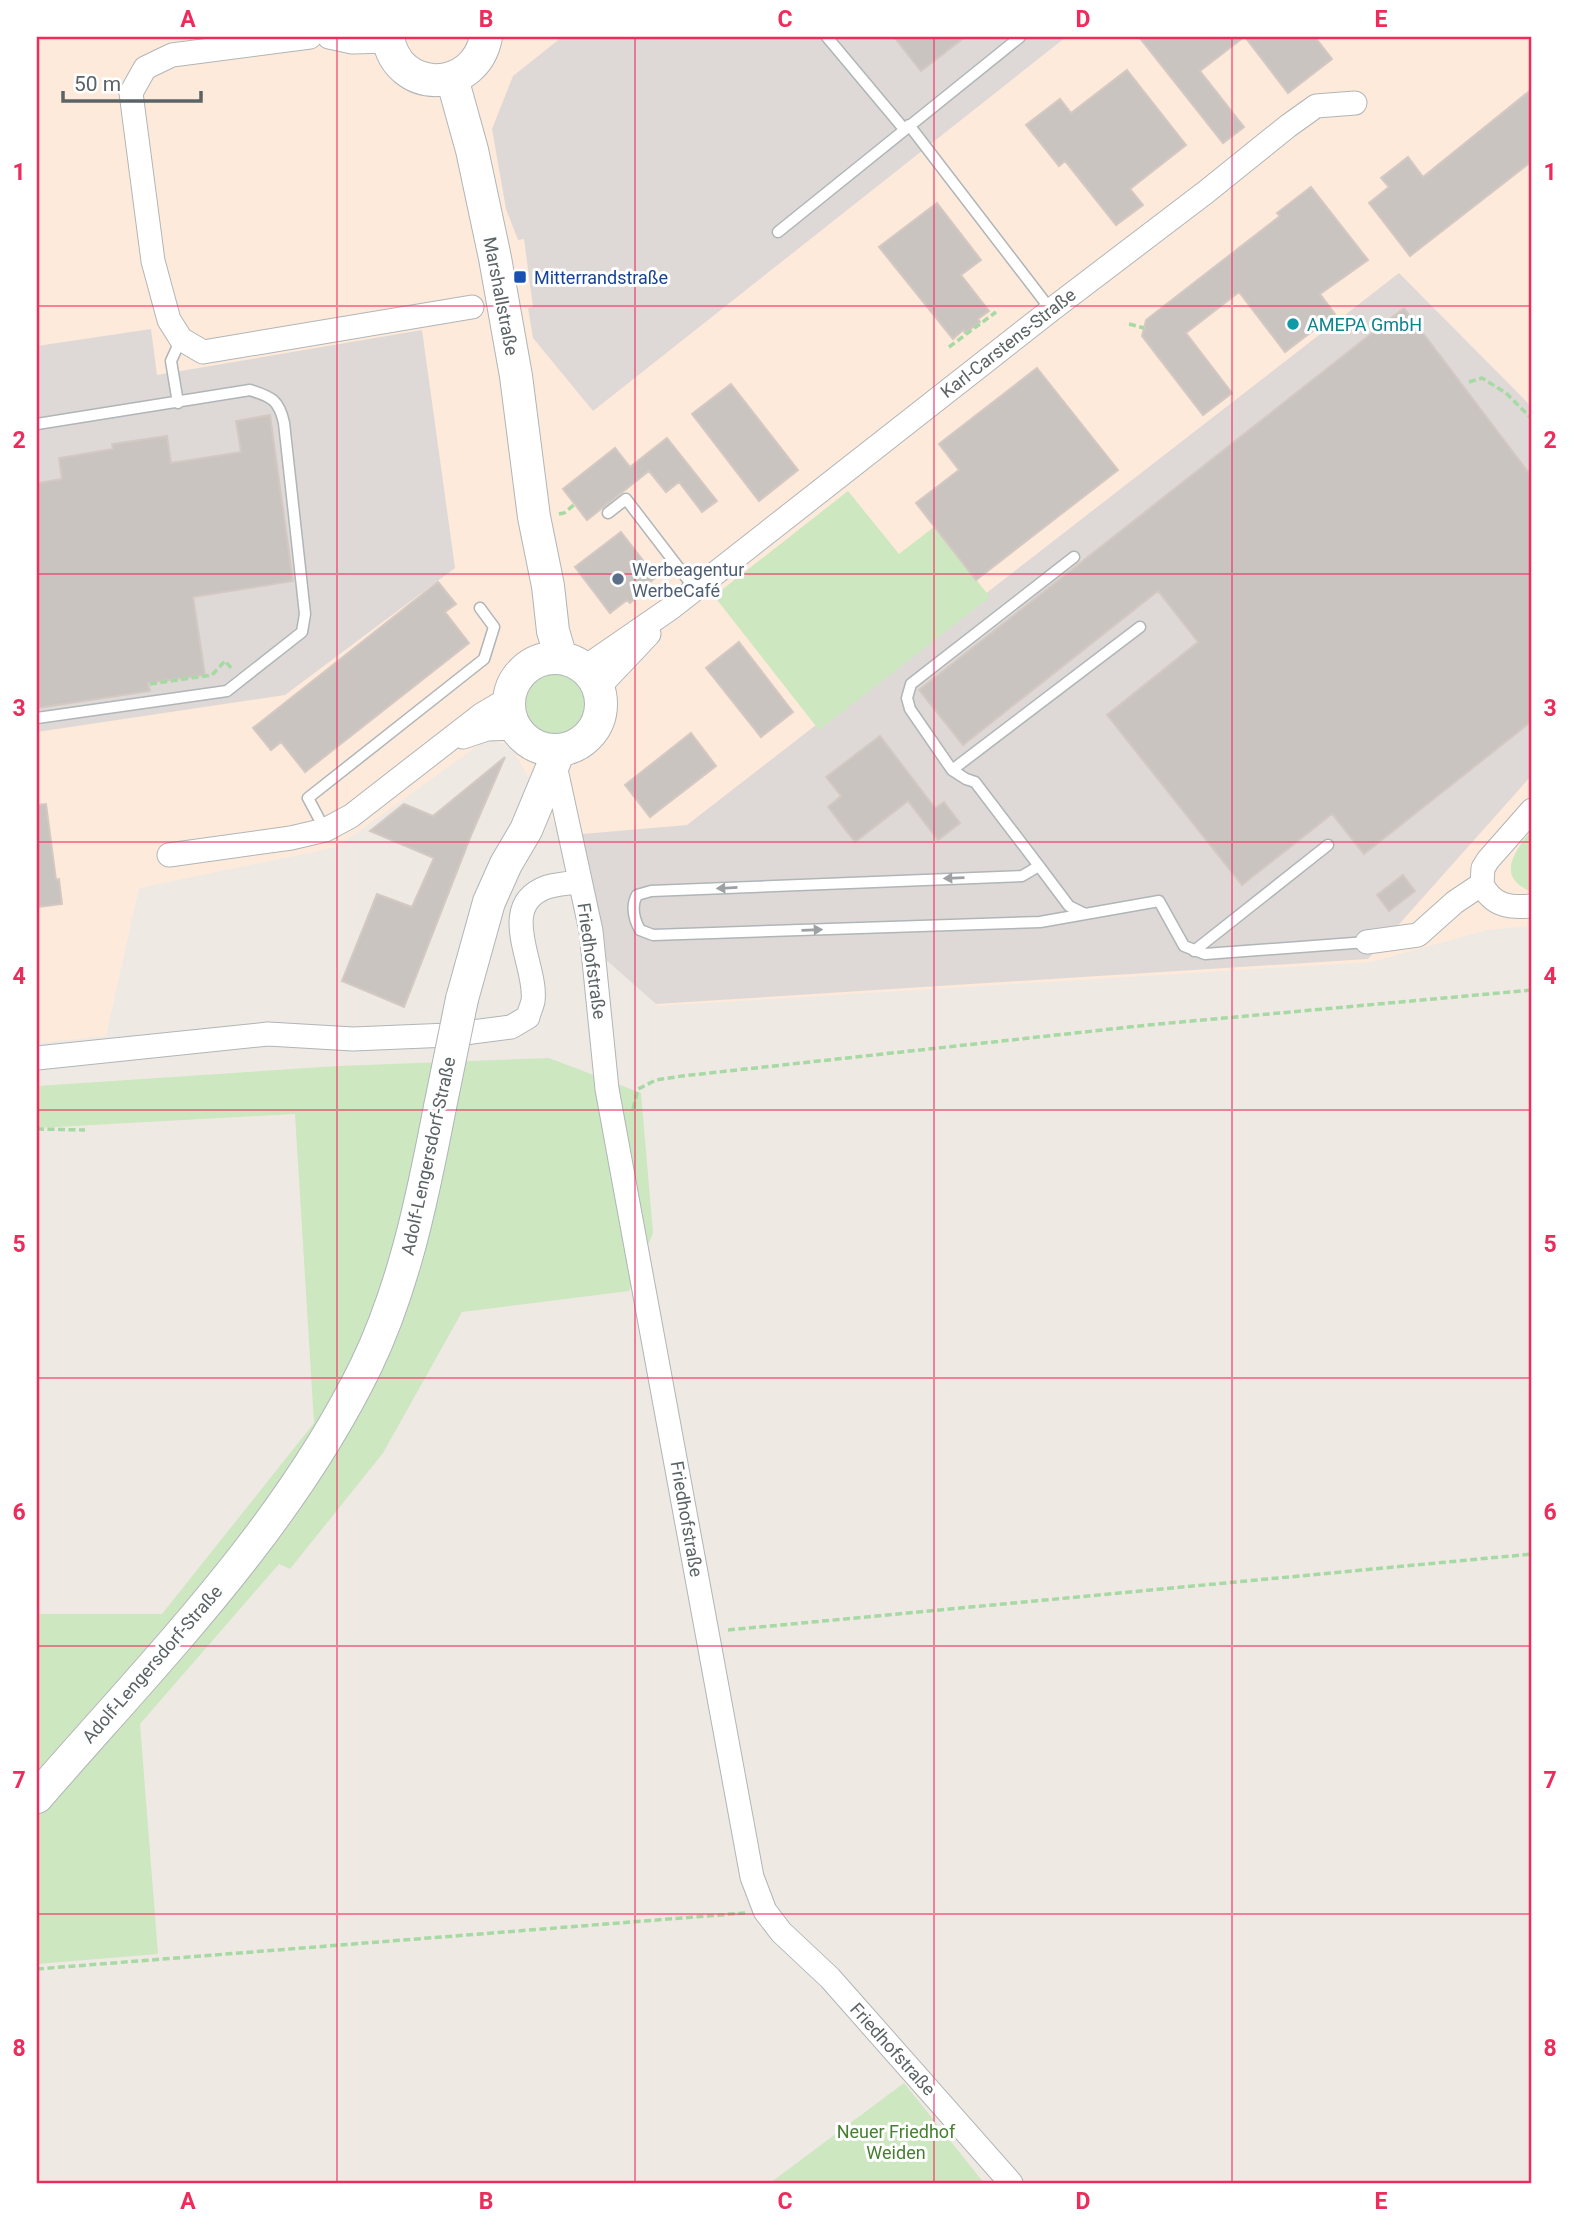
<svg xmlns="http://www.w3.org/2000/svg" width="1569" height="2220" font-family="Roboto,sans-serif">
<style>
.commercial{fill:#feeada}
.industrial{fill:#ded9d7}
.green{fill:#cde7c0}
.building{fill:#cac4c1;stroke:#d4c9c2;stroke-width:2}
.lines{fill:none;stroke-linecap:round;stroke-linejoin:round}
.lane-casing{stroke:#b0b5b7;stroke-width:13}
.street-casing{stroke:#b0b5b7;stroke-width:25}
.secondary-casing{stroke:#afb5b8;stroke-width:34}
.path{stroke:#a6d9a3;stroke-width:3.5;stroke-dasharray:7 3.5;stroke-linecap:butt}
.lane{stroke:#fff;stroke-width:10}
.street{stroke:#fff;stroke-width:23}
.secondary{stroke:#fff;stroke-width:32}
.secondary-bridge-casing{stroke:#afb5b8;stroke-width:34;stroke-linecap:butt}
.secondary-bridge{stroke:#fff;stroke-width:32}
.oneway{fill:#9da1a3}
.grid{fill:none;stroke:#ed2c5c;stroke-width:2;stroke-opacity:0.55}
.transit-dot{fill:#1a4fb4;stroke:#fff;stroke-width:2.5}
.culture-dot{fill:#0f9aa8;stroke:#fff;stroke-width:2.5}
.service-dot{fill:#5c6f8a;stroke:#fff;stroke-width:2.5}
.labels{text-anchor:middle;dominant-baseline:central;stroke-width:6;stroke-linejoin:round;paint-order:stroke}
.transit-label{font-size:18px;fill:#164399;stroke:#fff;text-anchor:start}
.street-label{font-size:18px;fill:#5c6365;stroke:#fff}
.culture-label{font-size:18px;fill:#0d838f;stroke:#fff;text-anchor:start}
.service-label{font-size:18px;fill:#4e5e75;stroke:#fff;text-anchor:start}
.park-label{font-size:18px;fill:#477f31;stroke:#fff}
.neatline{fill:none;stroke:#ed2c5c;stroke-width:2.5}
.grid-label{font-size:23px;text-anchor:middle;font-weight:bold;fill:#ed2c5c}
</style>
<rect width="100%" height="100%" fill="#efe9e4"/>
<!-- commercial -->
<path class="commercial" d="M37,37H1532V926L1487,930L1371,962L657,1006L511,746L487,739L337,847L139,888L106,1036L37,1043Z"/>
<!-- industrial -->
<path class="industrial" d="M562,37H1066L593,411L533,338L528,308L533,307L524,239L518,240L506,209L492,129L513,76Z
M1399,273L1532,407V775L1368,959L656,1004L595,950L582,834L687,825Z
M151,329L157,375L422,330L455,568L285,695L37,732V346Z"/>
<!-- green -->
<path class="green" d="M848,491L899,554L934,527L990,597L819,730L714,596Z
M522 704a33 33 0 1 1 66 0a33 33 0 1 1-66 0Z
M1532,830V892C1495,878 1514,851 1532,830Z
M549,1058L641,1093L653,1233L629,1291L462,1312L383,1453L290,1569L279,1564L140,1724L158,1954L37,1964V1614H162L314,1423L295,1114L37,1128V1086L338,1066Z
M904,2083L984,2183H770Z"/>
<!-- building -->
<path class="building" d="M894,37H965L921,71Z
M1139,37H1244L1200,71L1244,127L1223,143Z
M1245,37H1315L1332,59L1288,93Z
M1127,70L1186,145L1130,189L1143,205L1116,225L1065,161L1059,166L1026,125L1060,99L1071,113Z
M1532,89V161L1410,256L1369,203L1389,187L1381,178L1408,157L1423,177Z
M1311,187L1368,260L1320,294L1335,314L1285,352L1239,292L1186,333L1232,393L1203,415L1142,336L1146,320L1280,216L1277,213Z
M937,203L981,260L961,275L989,311L978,319L980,322L965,333L963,330L953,339L879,247Z
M1404,308L1532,477V721L1364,854L1332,814L1242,885L1107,715L1198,642L1158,591L963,745L919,690Z
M1037,368L1118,470L976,580L916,503L959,470L939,444Z
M731,384L798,470L759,501L692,414Z
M270,415L293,581L193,597L205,675L148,683L150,691L37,708V483L62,479L59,458L113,449L112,444L167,436L171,463L241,452L236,421Z
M667,438L717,501L702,512L679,482L666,492L649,471L587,520L563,489L615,448L630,467Z
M621,532L656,577L639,591L641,594L630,603L627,600L610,613L575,567Z
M438,582L456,604L445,612L469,643L305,772L281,742L271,750L253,728Z
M739,642L793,712L761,737L706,668Z
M691,733L716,766L650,817L625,785Z
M880,736L935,808L944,802L960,823L938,840L908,801L855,842L828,807L841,796L826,777Z
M505,757L472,833L404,1007L342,981L377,894L412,907L434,858L370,831L404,804L433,816Z
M46,804L56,880L59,879L62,904L37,907V805Z
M1403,875L1415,891L1389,911L1377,895Z"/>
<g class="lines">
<defs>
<path id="lane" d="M827,37L904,129
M909,125L1051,310
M778,232L1020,37
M178,403L171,361L181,339
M37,424L250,390C272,397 279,400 284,423L305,614L302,632L227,691L37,718
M608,513L626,499L695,589
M952,770L910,709L907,698L911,684L1074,557
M325,830L308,798L484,659L494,627L480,608
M1039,866L975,782L966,779L952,770L1140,627
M1085,914L1069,906L1039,866L1022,876L651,891L637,895C631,906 634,919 640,930L653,935L1040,922L1159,901L1184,946L1205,954L1367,942
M1194,951L1328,845"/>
<path id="street" d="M310,37L172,55L145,68L131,93L153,261L169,320L181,339L203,352L472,307
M329,37L352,42L389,41
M584,668L671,608L1051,310L1206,192L1288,126L1316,106L1355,103
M598,688L649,634
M463,737L487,729L514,728
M555,765L591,931L607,1089L752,1877L765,1911L781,1932L830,1978L1011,2183
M169,855L291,838L325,830L351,816L481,715L508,699
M1482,884L1483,868L1488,860L1532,810
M1367,942L1418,935L1455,902L1482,884C1492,906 1510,908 1532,906
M37,1058L268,1034L353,1039L449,1035L511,1027L528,1017C529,1012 532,1006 533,1001C538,966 495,906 547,887C557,884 569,883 580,882"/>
<path id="secondary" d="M388,37C397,95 475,94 486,37
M452,78L472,150L495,258L516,376L534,517L548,586L553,631L561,658
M509 704a46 46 0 1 1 92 0a46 46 0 1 1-92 0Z
M462,999L489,902L506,864L526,830L559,751
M37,1797C155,1661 286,1530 366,1366C405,1285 423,1195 440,1107"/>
</defs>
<!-- lane casing -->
<use href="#lane" class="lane-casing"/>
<!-- street casing -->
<use href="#street" class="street-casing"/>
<!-- secondary casing -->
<use href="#secondary" class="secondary-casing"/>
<!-- path -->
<path class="path" d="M1129,324L1144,328
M949,347L996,312
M1469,382L1482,378L1506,393L1532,419
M559,514L564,513L575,504
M150,684L212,675L225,661L232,669
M633,1109L638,1089L656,1080L682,1076L1148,1025L1532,990
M37,1129L85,1130
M728,1630L1532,1554
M37,1969L745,1913"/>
<!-- lane -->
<use href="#lane" class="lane"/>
<!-- street -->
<use href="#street" class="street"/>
<!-- secondary -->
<use href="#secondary" class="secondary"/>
<defs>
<path id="secondary-bridge" d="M440,1107L462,999"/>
</defs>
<!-- secondary-bridge casing -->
<use href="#secondary-bridge" class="secondary-bridge-casing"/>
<!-- secondary-bridge -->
<use href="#secondary-bridge" class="secondary-bridge"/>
</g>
<!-- one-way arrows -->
<defs><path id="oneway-solid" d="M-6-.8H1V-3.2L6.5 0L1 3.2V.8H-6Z" transform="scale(1.75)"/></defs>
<g class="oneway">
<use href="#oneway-solid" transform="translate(954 878) rotate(178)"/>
<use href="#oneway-solid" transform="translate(727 888) rotate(177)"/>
<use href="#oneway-solid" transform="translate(812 930) rotate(-2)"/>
</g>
<!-- grid -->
<path class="grid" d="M337,37V2183M635,37V2183M934,37V2183M1232,37V2183M37,306H1532M37,574H1532M37,842H1532M37,1110H1532M37,1378H1532M37,1646H1532M37,1914H1532"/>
<!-- markers -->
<rect class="transit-dot" x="513" y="270" width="14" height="14" rx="3.5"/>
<circle class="culture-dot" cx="1293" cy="324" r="7"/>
<circle class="service-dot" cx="618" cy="579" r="7"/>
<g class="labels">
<!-- transit labels -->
<g class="transit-label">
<text x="534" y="277">Mitterrandstraße</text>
</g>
<!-- street labels -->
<g class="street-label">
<text transform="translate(501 296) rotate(79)">Marshallstraße</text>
<text transform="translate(1008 343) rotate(-38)">Karl-Carstens-Straße</text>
<text transform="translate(592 961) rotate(82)">Friedhofstraße</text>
<text transform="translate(428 1156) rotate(-78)">Adolf-Lengersdorf-Straße</text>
<text transform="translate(687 1519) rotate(80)">Friedhofstraße</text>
<text transform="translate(152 1664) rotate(-49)">Adolf-Lengersdorf-Straße</text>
<text transform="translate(893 2049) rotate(48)">Friedhofstraße</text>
</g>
<!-- culture labels -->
<g class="culture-label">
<text x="1307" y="324">AMEPA GmbH</text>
</g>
<!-- service labels -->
<g class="service-label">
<text x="632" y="569">Werbeagentur<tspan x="632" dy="21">WerbeCafé</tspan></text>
</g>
<!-- park labels -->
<g class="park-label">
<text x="896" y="2131">Neuer Friedhof<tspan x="896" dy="21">Weiden</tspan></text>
</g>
</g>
<!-- border -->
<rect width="1569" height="2220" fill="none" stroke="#ffffff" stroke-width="77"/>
<!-- scale -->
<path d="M63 91v10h138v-10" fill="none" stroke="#5c6365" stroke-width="3.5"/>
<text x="74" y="91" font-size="21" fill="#5c6365" stroke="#ffffff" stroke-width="5" paint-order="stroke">50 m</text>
<rect x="38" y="38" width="1492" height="2144" class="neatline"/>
<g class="grid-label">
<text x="188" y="27">A</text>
<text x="486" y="27">B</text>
<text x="785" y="27">C</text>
<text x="1083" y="27">D</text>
<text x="1381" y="27">E</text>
<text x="19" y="180">1</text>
<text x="1550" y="180">1</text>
<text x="19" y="448">2</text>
<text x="1550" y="448">2</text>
<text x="19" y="716">3</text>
<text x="1550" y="716">3</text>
<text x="19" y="984">4</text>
<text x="1550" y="984">4</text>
<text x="19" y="1252">5</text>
<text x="1550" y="1252">5</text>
<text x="19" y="1520">6</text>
<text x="1550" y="1520">6</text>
<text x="19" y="1788">7</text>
<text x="1550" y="1788">7</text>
<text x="19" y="2056">8</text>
<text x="1550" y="2056">8</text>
<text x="188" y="2209">A</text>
<text x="486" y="2209">B</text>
<text x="785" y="2209">C</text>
<text x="1083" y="2209">D</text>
<text x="1381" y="2209">E</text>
</g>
</svg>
